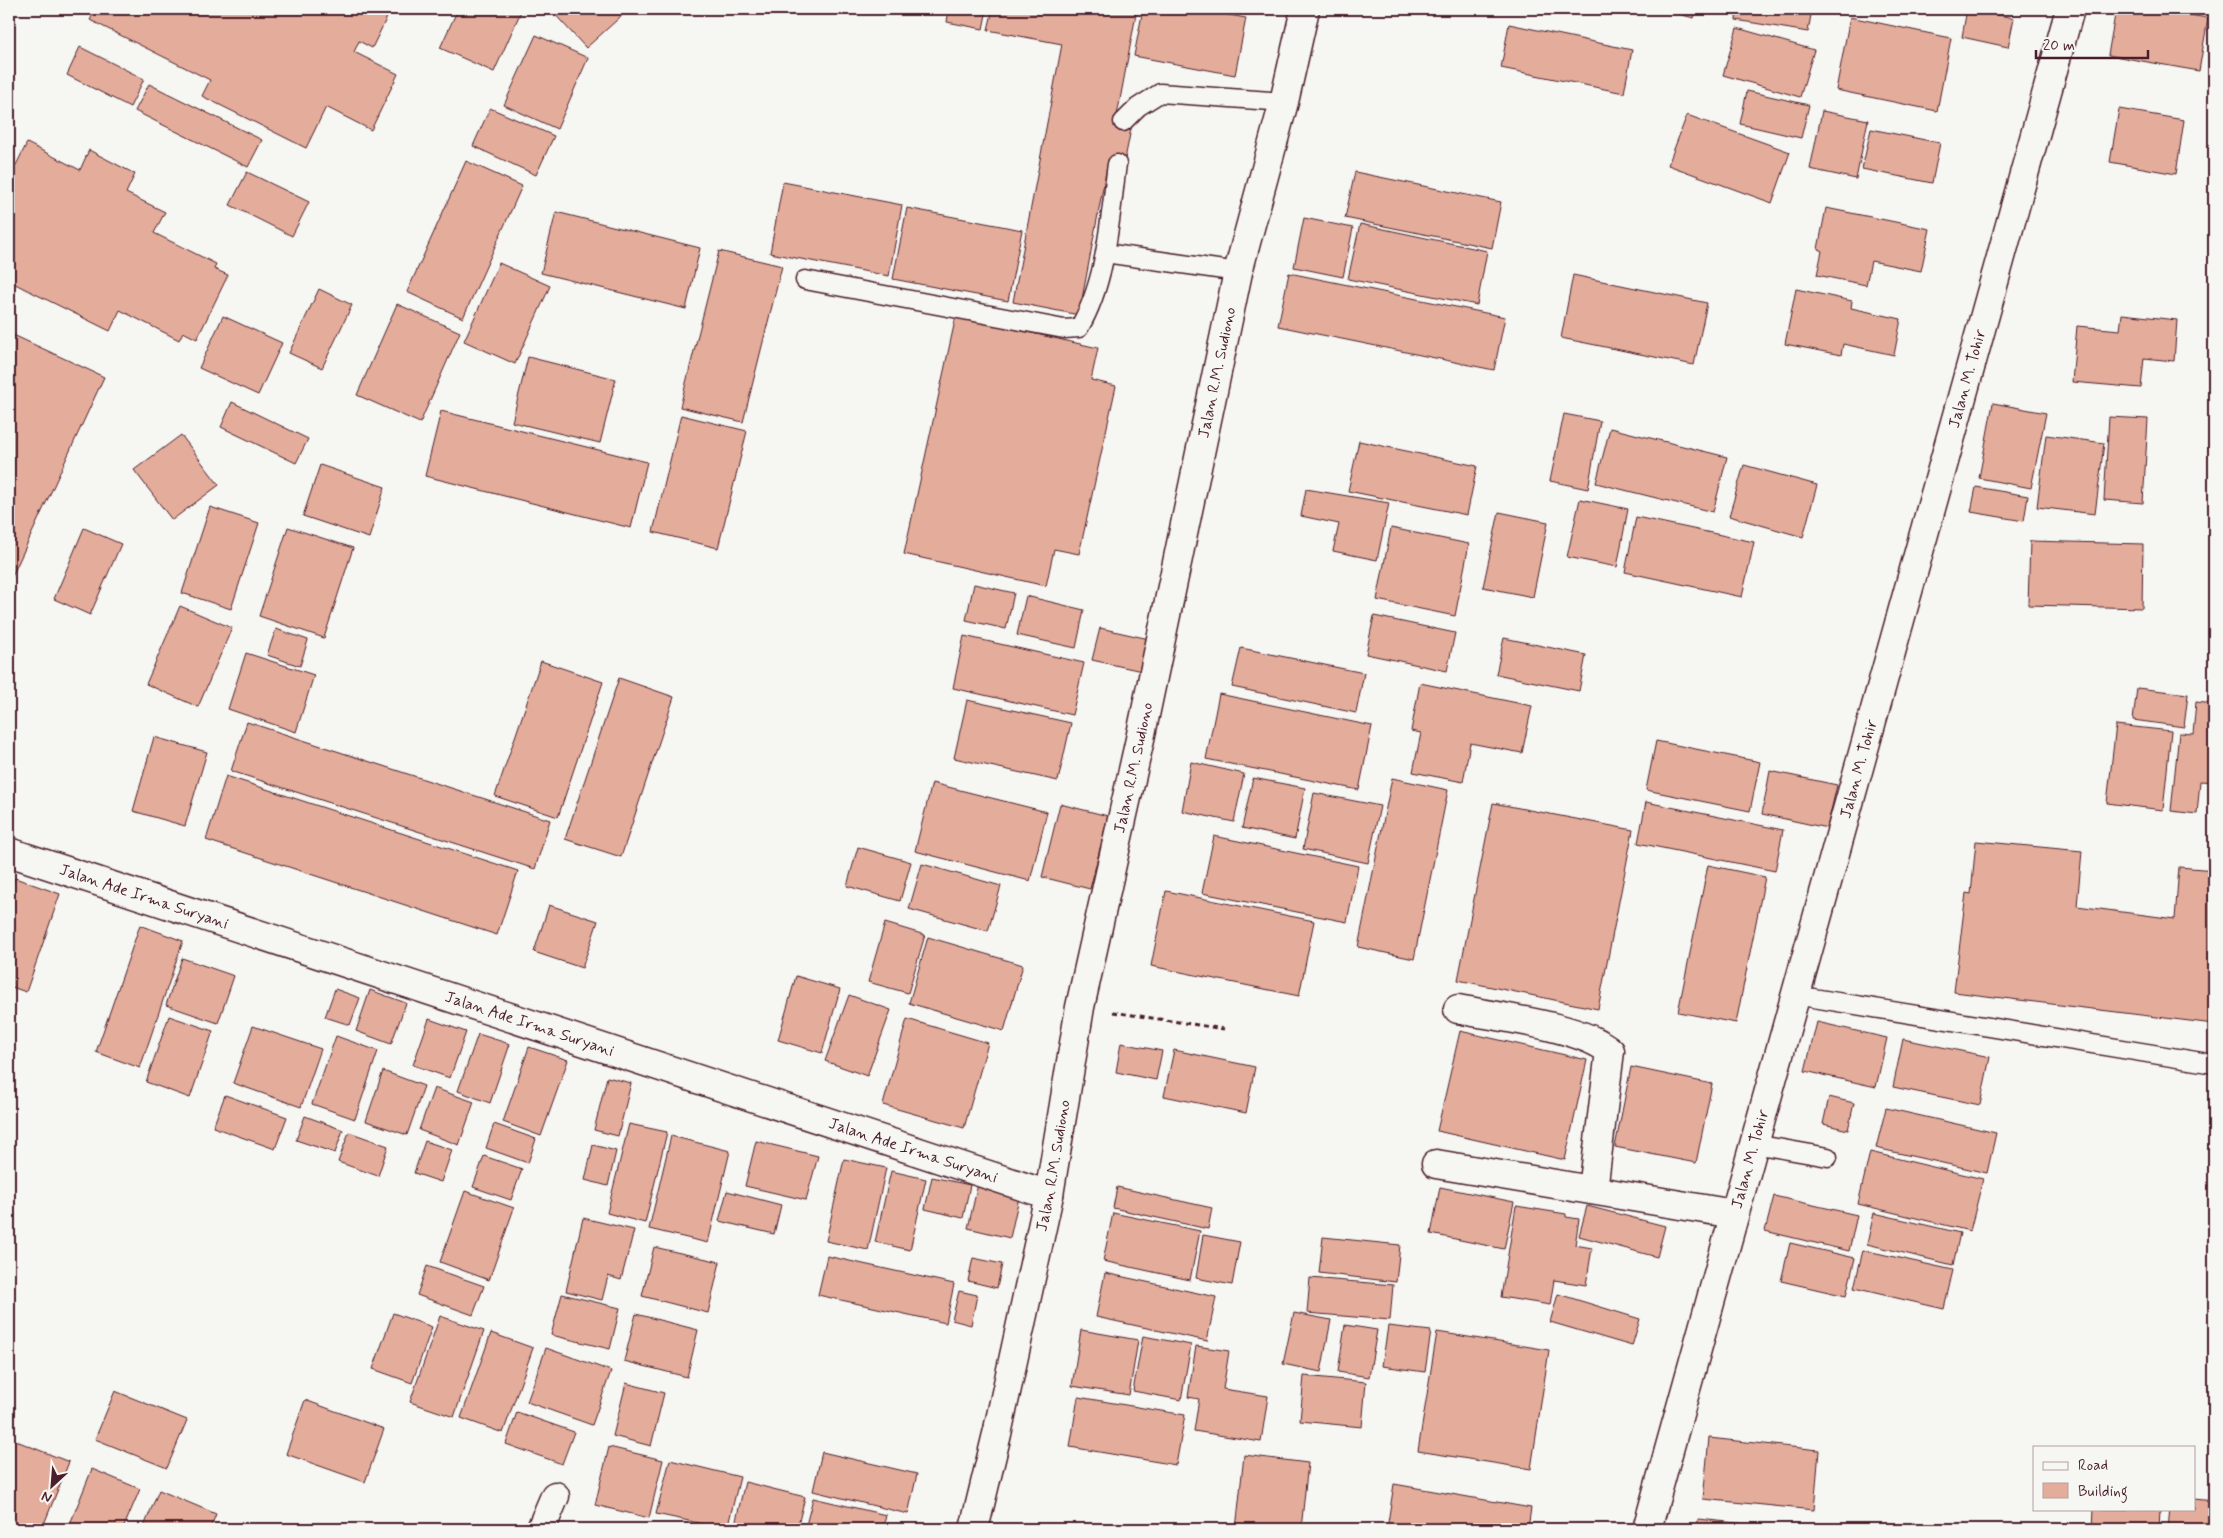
<svg xmlns="http://www.w3.org/2000/svg" width="2223" height="1538" font-family="Mynerve,sans-serif">
<style>
.building{fill:#e4ad9b;stroke:#4a1f2b}
.lines{fill:none;stroke-linecap:round;stroke-linejoin:round}
.lane-casing{stroke:#4a1f2b;stroke-width:21}
.street-casing{stroke:#4a1f2b;stroke-width:31}
.secondary-casing{stroke:#4a1f2b;stroke-width:31}
.path{stroke:#4a1f2b;stroke-width:3;stroke-dasharray:5 4;stroke-linecap:butt}
.lane{stroke:#f6f6f2;stroke-width:18}
.street{stroke:#f6f6f2;stroke-width:28}
.secondary{stroke:#f6f6f2;stroke-width:28}
.labels{text-anchor:middle;dominant-baseline:central;stroke-width:4;stroke-linejoin:round;paint-order:stroke}
.street-label{font-size:16px;fill:#4a1f2b;stroke:#f6f6f2}
</style>
<rect width="100%" height="100%" fill="#f6f6f2"/>
<filter id="ink" filterUnits="userSpaceOnUse"><feTurbulence type="fractalNoise" baseFrequency=".02" numOctaves="2"/><feDisplacementMap in="SourceGraphic" scale="10" xChannelSelector="R" yChannelSelector="G"/><feConvolveMatrix kernelMatrix="1 2 1 2 8 2 1 2 1" color-interpolation-filters="sRGB"/></filter>
<g filter="url(#ink)">
<!-- building -->
<path class="building" d="M96,9H386L390,11L372,48L359,41L354,52L398,74L371,130L326,107L306,148L202,96L210,80L90,20Z
M458,9H522L494,72L440,48Z
M550,9H629L586,48Z
M949,9H987L983,29L947,22Z
M993,9H1137L1116,121L1132,124L1124,164L1108,161L1079,315L1013,302L1062,44L988,30Z
M1143,9H1196L1246,18L1235,75L1134,56Z
M1659,9H1697L1694,18Z
M1737,9H1812L1808,32L1736,20Z
M1967,9L2014,18L2008,47L1962,37Z
M2116,9H2151L2208,18L2199,71L2108,55Z
M1850,17L1951,38L1937,111L1836,90Z
M1509,24L1632,50L1624,93L1501,68Z
M1737,28L1814,50L1800,97L1723,75Z
M536,35L588,58L557,129L504,105Z
M80,47L144,79L130,107L67,75Z
M149,84L262,140L248,167L135,111Z
M1747,91L1809,105L1801,138L1740,124Z
M490,108L554,136L536,175L473,146Z
M2119,109L2184,120L2176,174L2110,162Z
M1822,111L1868,120L1856,179L1810,169Z
M1687,115L1790,152L1772,203L1668,165Z
M1871,129L1940,143L1932,183L1862,169Z
M27,143L80,170L89,150L135,174L126,193L165,212L154,233L216,264L214,269L228,275L197,339L183,332L179,340L120,310L110,331L9,281V161L16,165Z
M466,161L522,186L463,318L407,292Z
M247,172L309,202L292,236L230,205Z
M1355,172L1501,202L1492,248L1345,218Z
M783,182L902,205L889,276L770,253Z
M907,208L1022,230L1008,301L893,279Z
M1826,208L1930,229L1921,271L1871,261L1866,285L1817,275L1822,251L1818,249Z
M556,212L700,248L686,309L541,273Z
M1304,218L1353,228L1343,277L1294,267Z
M1360,224L1487,251L1477,305L1348,279Z
M719,251L782,266L743,422L680,407Z
M499,263L550,286L515,364L464,341Z
M1289,273L1505,317L1494,370L1278,326Z
M1573,275L1707,303L1694,365L1561,338Z
M319,289L352,305L322,368L289,353Z
M1796,289L1852,301L1851,308L1901,319L1894,355L1843,344L1841,355L1785,344Z
M397,304L460,332L420,423L357,395Z
M2122,314L2177,320L2174,361L2144,358L2141,388L2072,382L2077,326L2120,330Z
M223,316L282,343L258,395L199,368Z
M956,316L1098,348L1091,380L1116,386L1079,554L1054,549L1046,586L904,554Z
M9,333L104,377L9,583Z
M528,357L616,379L600,443L512,422Z
M232,402L308,439L296,463L221,427Z
M1993,403L2046,413L2031,488L1979,478Z
M441,411L647,462L631,528L425,476Z
M1564,414L1600,421L1588,489L1550,481Z
M681,415L747,431L718,548L653,532Z
M2109,417L2148,419L2143,503L2104,500Z
M1610,428L1727,457L1713,512L1596,483Z
M181,435L219,485L172,520L134,470Z
M2046,435L2104,443L2095,514L2037,507Z
M1359,441L1477,466L1467,515L1348,491Z
M320,465L385,487L369,538L303,516Z
M1744,465L1817,485L1803,537L1729,516Z
M1976,487L2028,496L2024,521L1971,512Z
M1306,489L1389,503L1377,560L1333,551L1339,524L1301,516Z
M1580,499L1628,509L1617,567L1567,557Z
M210,507L259,523L231,609L182,593Z
M1499,512L1548,522L1533,597L1483,587Z
M1636,517L1754,542L1742,597L1625,572Z
M288,527L353,548L324,638L259,616Z
M84,528L121,544L90,615L54,599Z
M1391,528L1469,544L1455,616L1377,600Z
M2030,541L2143,544L2142,608L2028,605Z
M974,584L1014,593L1006,629L966,620Z
M1026,596L1084,610L1076,648L1017,635Z
M180,606L232,628L198,707L146,684Z
M1374,616L1455,633L1447,671L1366,654Z
M1100,628L1158,641L1151,673L1092,660Z
M276,629L308,640L300,666L267,655Z
M964,636L1084,663L1072,715L953,688Z
M1504,638L1586,655L1579,691L1496,674Z
M1241,648L1364,673L1356,713L1232,687Z
M246,653L314,675L296,732L228,709Z
M541,661L603,682L558,817L495,796Z
M619,678L674,697L621,857L565,839Z
M1420,683L1532,706L1522,753L1470,743L1463,782L1413,772L1421,733L1411,731Z
M2137,688L2188,694L2184,727L2133,720Z
M1219,694L1372,726L1359,790L1206,759Z
M967,700L1071,723L1058,781L954,758Z
M2196,702L2214,704V782L2200,781L2197,814L2171,811L2179,733L2193,734Z
M247,722L550,820L535,869L231,771Z
M2116,725L2171,731L2163,810L2107,803Z
M9,734L13,736L9,746Z
M154,737L207,752L185,826L133,811Z
M1656,741L1760,762L1750,811L1646,790Z
M1191,762L1244,774L1234,822L1182,811Z
M1770,771L1837,785L1827,828L1762,814Z
M226,776L518,871L497,935L206,840Z
M1253,778L1305,788L1295,839L1242,828Z
M1392,778L1448,790L1414,959L1358,947Z
M932,783L1047,812L1030,881L915,851Z
M1314,793L1380,806L1368,863L1303,849Z
M1646,802L1783,830L1775,871L1638,843Z
M1493,803L1633,830L1598,1009L1458,980Z
M1060,804L1108,816L1090,889L1042,877Z
M1214,836L1358,866L1347,922L1202,893Z
M1976,841L2082,851L2077,906L2175,919L2179,867L2214,870V1024L1954,992L1966,893L1971,894Z
M858,847L911,862L900,901L847,886Z
M922,864L1001,886L988,931L909,909Z
M1708,865L1765,877L1736,1023L1678,1012Z
M15,878L60,894L26,992L9,986V895Z
M1166,891L1314,921L1299,996L1151,966Z
M549,905L598,921L582,968L534,952Z
M885,923L925,935L908,993L868,982Z
M140,925L183,941L140,1068L96,1052Z
M928,937L1023,965L1004,1031L909,1003Z
M182,958L234,976L218,1023L166,1005Z
M796,976L840,989L822,1053L778,1040Z
M335,989L360,998L350,1025L325,1017Z
M370,990L406,1003L391,1044L356,1031Z
M849,995L891,1010L867,1076L825,1061Z
M169,1016L213,1031L190,1098L146,1082Z
M429,1019L466,1032L450,1078L413,1065Z
M907,1019L988,1043L964,1128L883,1105Z
M1817,1022L1887,1038L1876,1087L1805,1071Z
M253,1026L321,1049L301,1107L233,1083Z
M1460,1031L1587,1060L1565,1160L1437,1131Z
M478,1034L510,1044L490,1103L458,1091Z
M336,1036L378,1051L355,1119L312,1104Z
M1903,1039L1990,1057L1980,1105L1893,1087Z
M1121,1043L1162,1051L1156,1080L1116,1072Z
M529,1047L568,1060L541,1136L503,1122Z
M1174,1050L1255,1067L1246,1113L1164,1096Z
M1631,1067L1712,1084L1696,1163L1615,1147Z
M383,1071L424,1086L407,1135L366,1121Z
M607,1077L631,1083L618,1136L594,1130Z
M434,1088L474,1102L459,1145L419,1130Z
M225,1095L287,1117L275,1149L213,1127Z
M1829,1097L1854,1103L1848,1130L1823,1124Z
M1886,1108L1996,1133L1987,1173L1876,1148Z
M305,1116L343,1130L335,1153L296,1140Z
M494,1124L536,1139L528,1163L486,1148Z
M629,1124L667,1132L645,1223L607,1213Z
M349,1132L388,1146L378,1176L338,1162Z
M671,1136L730,1151L708,1243L649,1229Z
M425,1141L452,1150L441,1182L414,1173Z
M756,1141L818,1156L806,1200L745,1186Z
M593,1145L616,1151L608,1186L585,1180Z
M1870,1152L1983,1179L1970,1231L1858,1204Z
M484,1156L522,1169L511,1200L473,1187Z
M844,1159L886,1168L868,1250L826,1241Z
M891,1171L926,1179L910,1250L875,1242Z
M932,1177L970,1185L963,1218L925,1209Z
M978,1184L1020,1193L1010,1238L968,1228Z
M1117,1187L1212,1208L1208,1229L1113,1208Z
M1440,1187L1514,1202L1504,1249L1431,1234Z
M465,1191L514,1208L489,1280L440,1262Z
M727,1191L781,1205L774,1234L719,1221Z
M1774,1196L1857,1215L1849,1251L1765,1231Z
M1516,1206L1566,1214V1217L1579,1219L1575,1245L1592,1248L1586,1285L1554,1280L1550,1305L1501,1297Z
M1587,1206L1665,1226L1657,1257L1579,1236Z
M1113,1213L1200,1231L1190,1280L1103,1261Z
M1874,1213L1960,1233L1953,1265L1867,1244Z
M583,1218L634,1230L621,1280L608,1276L602,1300L566,1291Z
M1203,1235L1240,1242L1232,1285L1196,1278Z
M1323,1237L1400,1245L1396,1282L1319,1273Z
M1790,1243L1855,1258L1846,1296L1781,1281Z
M654,1247L720,1262L708,1313L642,1296Z
M1863,1250L1953,1270L1944,1309L1854,1288Z
M827,1256L954,1284L946,1323L818,1295Z
M973,1258L1002,1264L997,1288L968,1281Z
M427,1266L484,1286L473,1315L417,1295Z
M1105,1273L1216,1297L1207,1341L1096,1317Z
M1310,1278L1393,1285L1390,1320L1307,1313Z
M959,1291L977,1295L971,1325L952,1320Z
M562,1294L620,1308L610,1349L551,1335Z
M1558,1294L1640,1319L1632,1346L1550,1322Z
M393,1313L432,1327L412,1383L373,1369Z
M1294,1313L1331,1320L1321,1372L1283,1364Z
M636,1314L698,1330L687,1377L624,1361Z
M440,1316L484,1331L454,1417L410,1402Z
M1345,1325L1377,1330L1369,1377L1338,1372Z
M1388,1326L1431,1331L1425,1372L1382,1366Z
M1081,1330L1138,1340L1129,1395L1072,1386Z
M1437,1332L1549,1350L1531,1469L1418,1451Z
M491,1333L533,1348L503,1433L461,1418Z
M1143,1336L1191,1345L1181,1400L1133,1391Z
M1196,1346L1229,1351L1223,1389L1268,1396L1261,1442L1194,1431L1199,1399L1188,1397Z
M546,1348L611,1371L592,1425L527,1402Z
M1304,1376L1366,1382L1362,1427L1300,1421Z
M626,1383L664,1393L651,1446L613,1436Z
M115,1391L187,1420L167,1468L95,1439Z
M1078,1397L1185,1415L1176,1465L1070,1447Z
M305,1400L384,1429L365,1482L286,1454Z
M517,1412L574,1432L562,1464L506,1444Z
M9,1438L69,1462L42,1529H15L9,1527Z
M1709,1438L1819,1450L1814,1510L1703,1499Z
M609,1447L663,1460L649,1518L595,1505Z
M822,1452L917,1474L908,1514L813,1491Z
M1244,1455L1308,1463L1301,1529H1236Z
M670,1460L740,1477L727,1529L656,1514Z
M92,1469L140,1489L123,1529H68Z
M745,1482L805,1497L797,1529H734Z
M1394,1484L1531,1508L1528,1529H1387Z
M159,1490L216,1514L210,1529H143Z
M813,1498L886,1515L883,1529H805Z
M2194,1499L2214,1501V1529H2168L2170,1509H2194Z
M2094,1509L2160,1510L2159,1529H2093Z
M1698,1519L1797,1529H1697Z"/>
<g class="lines">
<defs>
<path id="lane" d="M1123,122L1138,107L1160,93L1284,102
M1105,253L1238,272
M805,280L1064,329L1079,328C1107,281 1110,217 1117,164
M1795,995L2214,1064
M1754,1144L1828,1157"/>
<g id="street">
<path id="s1" d="M9,852L1049,1195"/>
<path d="M1458,1009C1497,1017 1581,1026 1610,1051L1593,1190"/>
<path d="M1436,1164L1734,1214"/>
<path d="M541,1529L555,1496"/>
<path id="s2" d="M1647,1529L2070,9"/>
</g>
<g id="secondary">
<path id="s3" d="M974,1529L997,1434L1049,1195L1080,1007L1140,739L1238,272L1284,102L1305,9"/>
</g>
</defs>
<!-- lane casing -->
<use href="#lane" class="lane-casing"/>
<!-- street casing -->
<use href="#street" class="street-casing"/>
<!-- secondary casing -->
<use href="#secondary" class="secondary-casing"/>
<!-- path -->
<path class="path" d="M1113,1012L1224,1029"/>
<!-- lane -->
<use href="#lane" class="lane"/>
<!-- street -->
<use href="#street" class="street"/>
<!-- secondary -->
<use href="#secondary" class="secondary"/>
</g>
</g>
<g class="labels">
<!-- street labels -->
<g class="street-label">
<text stroke="none"><textPath href="#s3" startOffset="1182">Jalan R.M. Sudiono</textPath></text>
<text stroke="none"><textPath href="#s2" startOffset="1194">Jalan M. Tohir</textPath></text>
<text stroke="none"><textPath href="#s3" startOffset="778">Jalan R.M. Sudiono</textPath></text>
<text stroke="none"><textPath href="#s2" startOffset="789">Jalan M. Tohir</textPath></text>
<text stroke="none"><textPath href="#s1" startOffset="142">Jalan Ade Irma Suryani</textPath></text>
<text stroke="none"><textPath href="#s1" startOffset="548">Jalan Ade Irma Suryani</textPath></text>
<text stroke="none"><textPath href="#s1" startOffset="952">Jalan Ade Irma Suryani</textPath></text>
<text stroke="none"><textPath href="#s2" startOffset="384">Jalan M. Tohir</textPath></text>
<text stroke="none"><textPath href="#s3" startOffset="372">Jalan R.M. Sudiono</textPath></text>
</g>
</g>
<!-- margin -->
<rect width="2223" height="1538" fill="none" stroke="#f6f6f2" stroke-width="30"/>
<rect x="15" y="15" width="2193" height="1508" fill="none" stroke="#4a1f2b" stroke-width="2" filter="url(#ink)"/>
<!-- legend -->
<rect x="2033" y="1446" width="162" height="65" fill="#f6f6f2" stroke="#b1a0a2"/>
<rect x="2043" y="1462" width="25" height="8" fill="#f6f6f2" stroke="#b1a0a2"/>
<text x="2078" y="1470" font-size="15" fill="#4a1f2b">Road</text>
<rect x="2043" y="1483" width="25" height="15" fill="#e4ad9b" stroke="#b1a0a2"/>
<text x="2078" y="1496" font-size="15" fill="#4a1f2b">Building</text>
<!-- north arrow -->
<g transform="translate(52 1486) rotate(206)" stroke="#f6f6f2" stroke-width="4" paint-order="stroke">
<path d="M0-4L9 19L0 12L-9 19Z" fill="#4a1f2b"/>
<text y="-8" font-size="14" font-weight="bold" text-anchor="middle" fill="#4a1f2b">N</text>
</g>
<!-- scale -->
<path d="M2036 50v8h112v-8" fill="none" stroke="#4a1f2b" stroke-width="2.5"/>
<text x="2043" y="50" font-size="15" fill="#4a1f2b" stroke="#f6f6f2" stroke-width="4" paint-order="stroke">20 m</text>
</svg>
